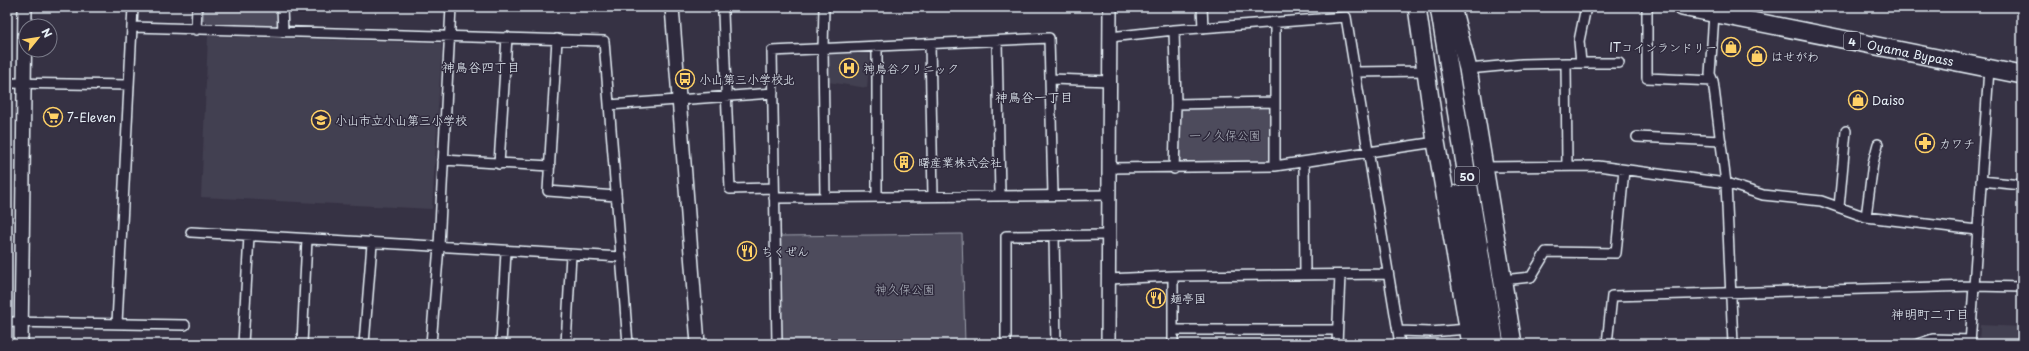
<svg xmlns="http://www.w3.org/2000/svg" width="2029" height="351" font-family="'Playpen Sans','Klee One',sans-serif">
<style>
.built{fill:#433f51}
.green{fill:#4d4b5c;stroke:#9a9eaa}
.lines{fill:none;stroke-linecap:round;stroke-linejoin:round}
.street-casing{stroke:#e8f1f8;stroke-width:12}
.secondary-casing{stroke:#e8f1f8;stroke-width:16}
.highway-casing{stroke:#e8f1f8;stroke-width:20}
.street{stroke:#2f2a3d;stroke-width:9}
.secondary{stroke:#2f2a3d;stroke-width:13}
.highway{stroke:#2f2a3d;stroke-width:17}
.labels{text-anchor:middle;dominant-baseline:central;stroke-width:3;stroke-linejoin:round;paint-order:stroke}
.shield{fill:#2f2a3d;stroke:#b0b5c0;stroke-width:1}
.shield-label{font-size:11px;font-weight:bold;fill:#e8f1f8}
.poi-label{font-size:12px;fill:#e8f1f8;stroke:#2f2a3d;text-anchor:start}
.street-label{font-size:12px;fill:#e8f1f8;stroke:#2f2a3d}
.park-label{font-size:12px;fill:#b2b7c1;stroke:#2f2a3d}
.neighbourhood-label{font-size:13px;fill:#e8f1f8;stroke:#2f2a3d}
</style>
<rect width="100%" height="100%" fill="#363244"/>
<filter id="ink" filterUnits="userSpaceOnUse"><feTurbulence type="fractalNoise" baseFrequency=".025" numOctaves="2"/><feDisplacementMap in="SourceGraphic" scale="8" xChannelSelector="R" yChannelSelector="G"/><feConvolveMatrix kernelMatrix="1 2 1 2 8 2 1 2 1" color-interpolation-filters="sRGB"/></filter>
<g filter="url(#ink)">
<!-- built -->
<path class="built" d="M208,36L442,43L432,209L201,197Z
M870,53L867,88L828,82V54Z
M1980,325L2022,327V344H1979Z"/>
<!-- green -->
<path class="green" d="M203,7H281V21L276,28L208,25L203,20Z
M1271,106L1272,163L1180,164L1179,107Z
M962,234L965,344H782L780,236Z"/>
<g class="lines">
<defs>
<path id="street" d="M282,7L283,32
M824,7L823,48L825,197
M1202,7L1203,28
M1647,7V78L1713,81
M723,13L730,189L774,188
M1714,14L1710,74L1713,81L1726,183L1733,344
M133,27L604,41L628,344
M196,30L197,7
M1174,30L1176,104L1174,169
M1110,37L1174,30L1346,17L1400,344
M557,39L548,191L616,196
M997,41L1000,195
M930,44L933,196
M877,46V197
M1566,63H1619
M1581,63L1579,41L1586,7
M1468,69L1522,64L1566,63L1567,166
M1355,72L1427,71
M1051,79L1110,81
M7,83L129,85
M1176,104L1274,102
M609,105L773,93
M1637,137L1721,141
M443,160L550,166
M1304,163L1305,274
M499,164L507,37
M1275,166V23
M1484,167L1598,166L1726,183L1763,195L1821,201L1866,217L1977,230
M1109,168L1275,166L1436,142
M1981,181L2022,185
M774,198L1109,195
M1839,207L1846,131
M1866,217L1873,163L1878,144
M191,232L621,257
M1054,235L1056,344
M1173,276V344
M1108,279L1173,276L1388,274
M1503,280L1531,277L1546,252L1616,253L1624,170
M7,322L185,325
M117,323L133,7
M1173,330H1337
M1399,331L1430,332L1468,329
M243,344L249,236
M302,344L307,239
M364,344L372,244
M431,344L439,246L451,7
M501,344L506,251
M566,344L571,255
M777,344L772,51L1049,38L1053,195
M1006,344V236L1108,235
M1337,344L1340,275
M1607,344L1612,296L1974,286L2022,287
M1918,344L1933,339L1971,340
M1970,344L1989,69"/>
<path id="secondary" d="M672,7L698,344
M21,344L25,7
M1108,344L1110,7"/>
<g id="highway">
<path d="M1417,7L1436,142L1471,344"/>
<path d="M1439,7L1495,344"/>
<path d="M1452,7L1468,69L1513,344"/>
<path id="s1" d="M1682,7L2022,75"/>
<path d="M1458,194L1483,344"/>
</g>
</defs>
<!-- street casing -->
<use href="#street" class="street-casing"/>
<!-- secondary casing -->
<use href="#secondary" class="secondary-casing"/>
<!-- highway casing -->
<use href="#highway" class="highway-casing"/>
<!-- street -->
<use href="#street" class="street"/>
<!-- secondary -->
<use href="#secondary" class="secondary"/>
<!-- highway -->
<use href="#highway" class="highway"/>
</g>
</g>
<!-- icons -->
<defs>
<symbol id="shop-ring" viewBox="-11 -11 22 22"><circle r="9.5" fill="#2f2a3d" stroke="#ffd166" stroke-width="1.5"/><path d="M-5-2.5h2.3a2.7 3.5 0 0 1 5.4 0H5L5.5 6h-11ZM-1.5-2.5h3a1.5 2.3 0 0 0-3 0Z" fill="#ffd166"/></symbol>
<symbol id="hospital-ring" viewBox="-11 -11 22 22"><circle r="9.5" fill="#2f2a3d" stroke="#ffd166" stroke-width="1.5"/><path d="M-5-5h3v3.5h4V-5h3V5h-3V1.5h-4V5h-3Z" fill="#ffd166"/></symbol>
<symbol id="bus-ring" viewBox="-11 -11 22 22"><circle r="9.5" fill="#2f2a3d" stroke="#ffd166" stroke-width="1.5"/><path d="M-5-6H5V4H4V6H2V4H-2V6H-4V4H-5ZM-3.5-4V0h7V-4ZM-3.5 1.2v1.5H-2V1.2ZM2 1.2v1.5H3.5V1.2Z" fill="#ffd166"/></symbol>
<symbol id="supermarket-ring" viewBox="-11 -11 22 22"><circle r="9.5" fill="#2f2a3d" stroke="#ffd166" stroke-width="1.5"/><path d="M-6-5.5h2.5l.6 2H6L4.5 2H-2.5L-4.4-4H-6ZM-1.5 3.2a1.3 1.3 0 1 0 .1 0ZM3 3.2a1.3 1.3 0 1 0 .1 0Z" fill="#ffd166"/></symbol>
<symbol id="school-ring" viewBox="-11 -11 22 22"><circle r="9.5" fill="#2f2a3d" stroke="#ffd166" stroke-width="1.5"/><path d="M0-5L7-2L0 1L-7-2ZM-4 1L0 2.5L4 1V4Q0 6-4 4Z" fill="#ffd166"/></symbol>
<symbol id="pharmacy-ring" viewBox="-11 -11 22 22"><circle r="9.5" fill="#2f2a3d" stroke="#ffd166" stroke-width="1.5"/><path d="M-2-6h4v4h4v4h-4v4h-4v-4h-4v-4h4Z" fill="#ffd166"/></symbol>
<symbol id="building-ring" viewBox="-11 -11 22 22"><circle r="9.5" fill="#2f2a3d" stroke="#ffd166" stroke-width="1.5"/><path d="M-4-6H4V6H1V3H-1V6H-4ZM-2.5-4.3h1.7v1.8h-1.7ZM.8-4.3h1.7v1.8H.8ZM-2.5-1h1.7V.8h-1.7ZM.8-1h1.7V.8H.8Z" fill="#ffd166"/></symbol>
<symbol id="restaurant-ring" viewBox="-11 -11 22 22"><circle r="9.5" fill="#2f2a3d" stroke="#ffd166" stroke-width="1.5"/><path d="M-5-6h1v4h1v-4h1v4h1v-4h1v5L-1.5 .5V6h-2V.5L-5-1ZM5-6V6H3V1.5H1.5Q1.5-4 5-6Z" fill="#ffd166"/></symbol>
</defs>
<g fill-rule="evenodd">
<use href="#shop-ring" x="1720" y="36" width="22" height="22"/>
<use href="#shop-ring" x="1746" y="45" width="22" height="22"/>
<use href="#hospital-ring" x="838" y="57" width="22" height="22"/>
<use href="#bus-ring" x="674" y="68" width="22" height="22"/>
<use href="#shop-ring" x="1847" y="89" width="22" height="22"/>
<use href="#supermarket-ring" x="42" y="106" width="22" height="22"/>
<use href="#school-ring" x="310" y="109" width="22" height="22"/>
<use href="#pharmacy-ring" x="1914" y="132" width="22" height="22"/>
<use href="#building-ring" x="893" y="151" width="22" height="22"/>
<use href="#restaurant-ring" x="736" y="240" width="22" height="22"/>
<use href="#restaurant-ring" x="1145" y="287" width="22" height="22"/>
</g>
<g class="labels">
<!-- shield labels -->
<g class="shield">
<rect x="1844" y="32" width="16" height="18" rx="3"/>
<rect x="1455" y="167" width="24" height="18" rx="3"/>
</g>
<g class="shield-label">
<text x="1852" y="41">4</text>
<text x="1467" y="176">50</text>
</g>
<!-- poi labels -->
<g class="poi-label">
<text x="1717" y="47" text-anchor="end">ITコインランドリー</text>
<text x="1771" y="56">はせがわ</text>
<text x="863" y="68">神鳥谷クリニック</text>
<text x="699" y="79">小山第三小学校北</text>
<text x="1872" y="100">Daiso</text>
<text x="67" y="117">7-Eleven</text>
<text x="335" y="120">小山市立小山第三小学校</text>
<text x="1939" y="143">カワチ</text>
<text x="918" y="162">曙産業株式会社</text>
<text x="761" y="251">ちくぜん</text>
<text x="1170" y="298">麺亭国</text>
</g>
<!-- street labels -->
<g class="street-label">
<text stroke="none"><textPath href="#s1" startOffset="233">Oyama Bypass</textPath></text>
</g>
<!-- park labels -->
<g class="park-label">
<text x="1225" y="135">一ノ久保公園</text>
<text x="905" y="289">神久保公園</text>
</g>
<!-- neighbourhood labels -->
<g class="neighbourhood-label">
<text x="481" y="66">神鳥谷四丁目</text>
<text x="1034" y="96">神鳥谷一丁目</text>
<text x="1930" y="313">神明町二丁目</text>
</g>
</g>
<!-- margin -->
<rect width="2029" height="351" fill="none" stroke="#2f2a3d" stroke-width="24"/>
<rect x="12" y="12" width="2005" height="327" fill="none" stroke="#e8f1f8" stroke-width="1.5" filter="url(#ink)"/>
<!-- north arrow -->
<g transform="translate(38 38) rotate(60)"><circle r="19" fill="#2f2a3d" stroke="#797a88"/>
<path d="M0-3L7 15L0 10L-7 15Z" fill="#ffd166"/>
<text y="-6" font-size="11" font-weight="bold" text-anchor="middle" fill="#e8f1f8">N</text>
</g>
</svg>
